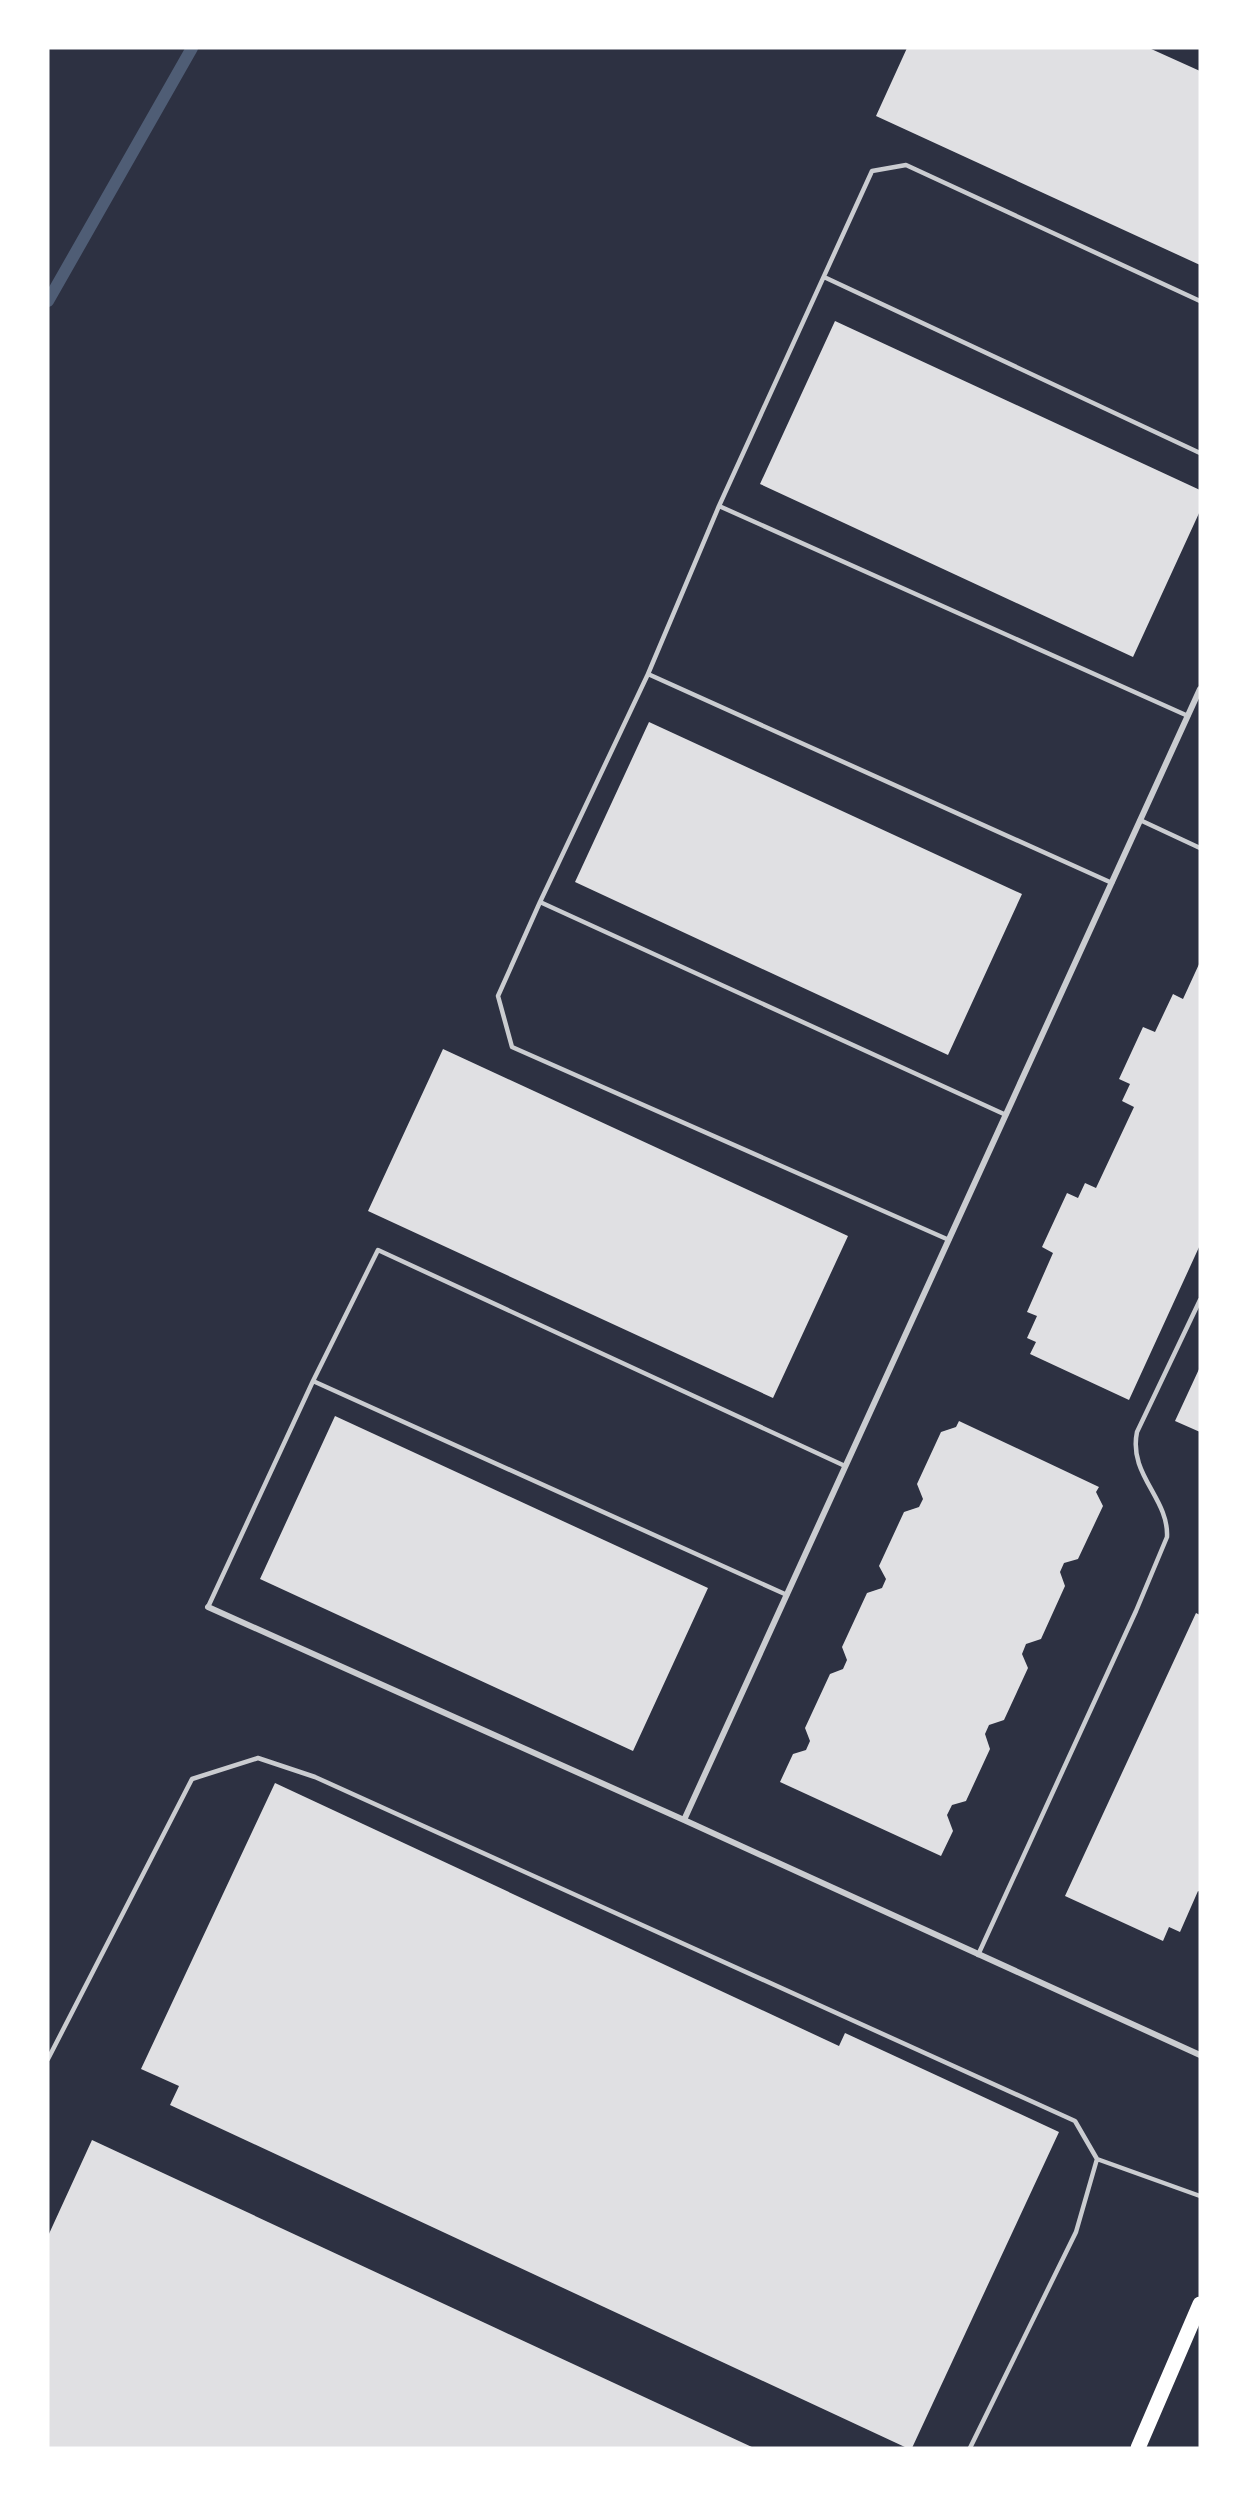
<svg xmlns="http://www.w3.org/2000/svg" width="1248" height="2496" font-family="'Exo 2',sans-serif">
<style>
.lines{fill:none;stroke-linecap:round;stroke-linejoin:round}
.stream{stroke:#4f5d75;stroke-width:12}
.building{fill:#e0e0e3}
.service{stroke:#caccd0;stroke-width:4.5}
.minor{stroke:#caccd0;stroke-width:6}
.primary{stroke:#fff;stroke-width:15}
</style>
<rect width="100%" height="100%" fill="#2d3142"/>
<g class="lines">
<!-- stream -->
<path class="stream" d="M48,301L192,48"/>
</g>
<!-- building -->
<path class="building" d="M907,48H1149L1200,71V265L876,116Z
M835,321L1200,490V511L1133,657L760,484Z
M649,722L1022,894L948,1055L575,882Z
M1200,962V1245L1129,1400L1030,1354L1036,1342L1027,1338L1037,1316L1027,1312L1053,1253L1042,1247L1067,1193L1078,1198L1085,1183L1096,1188L1134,1107L1122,1101L1130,1084L1119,1079L1143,1027L1155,1032L1173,994L1183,999Z
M443,1049L848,1236L773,1398L368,1211Z
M1200,1367V1432L1175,1421Z
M335,1416L708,1588L633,1751L260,1579Z
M959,1421L1099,1487L1096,1492L1103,1506L1078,1559L1064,1563L1060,1572L1065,1586L1041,1639L1026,1644L1022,1654L1028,1668L1004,1720L989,1725L985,1734L990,1749L966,1801L952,1805L947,1815L953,1831L941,1856L780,1782L793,1754L806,1750L810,1741L805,1728L830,1674L843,1669L847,1660L842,1647L867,1593L882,1588L886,1579L879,1566L904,1512L919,1507L923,1499L917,1484L941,1432L956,1427Z
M1196,1613L1200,1615V1892L1198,1891L1180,1932L1169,1927L1163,1941L1065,1896Z
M275,1783L839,2046L845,2033L1059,2132L912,2448H907L170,2105L179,2086L141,2069Z
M92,2140L500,2330L754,2448H48V2236Z"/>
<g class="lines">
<!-- service -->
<path class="service" d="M824,277L1200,453
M719,506L648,674L1112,883
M1188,716L719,506L872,171L906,165L1200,301
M1140,820L1200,848
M540,902L648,674
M949,1240L512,1047L498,996L540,902L1006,1115
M787,1595L313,1381L378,1250L845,1466
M208,1607L313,1381
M978,1955L1136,1611L1167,1537C1169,1498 1128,1475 1137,1432L1200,1300
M48,2059L192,1779L258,1758L315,1777L1075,2121L1097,2159L1076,2232L970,2448
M1097,2159L1200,2196"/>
<!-- minor -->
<path class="minor" d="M208,1607L684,1820L1200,2055
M684,1820L1200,689"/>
<!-- primary -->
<path class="primary" d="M1138,2448L1200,2304"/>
</g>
<!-- border -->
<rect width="1248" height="2496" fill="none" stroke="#ffffff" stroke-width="99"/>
</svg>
